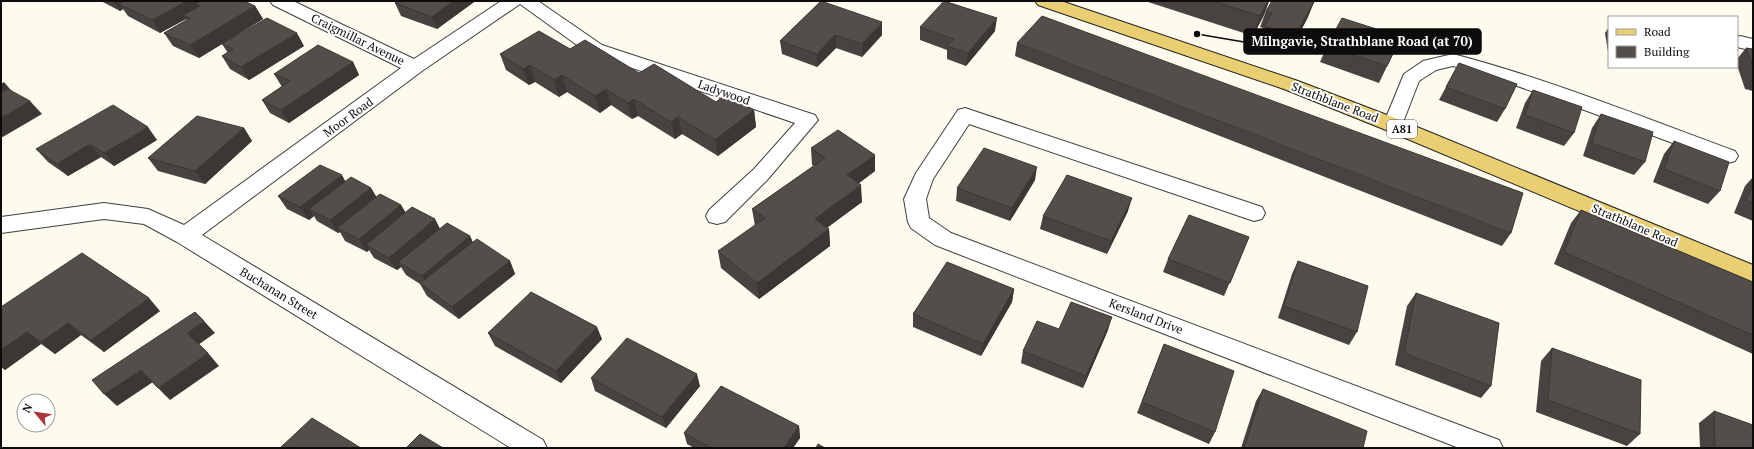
<svg xmlns="http://www.w3.org/2000/svg" width="1754" height="449" font-family="'PT Serif',serif">
<style>
.lines{fill:none;stroke-linecap:round;stroke-linejoin:round}
.minor-casing{stroke:#3f3f3f;stroke-width:2}
.major-casing{stroke:#1d1d1d;stroke-width:2}
.minor{fill:#fff;fill-rule:evenodd}
.major{fill:#e9ce72;fill-rule:evenodd}
.wall{fill:#484340}
.shaded-wall{fill:#3b3734}
.building{fill:#544e4a;stroke:#3b3734}
.labels{text-anchor:middle;dominant-baseline:central;stroke-width:4;stroke-linejoin:round;paint-order:stroke}
.shield{fill:#fff;stroke:#555;stroke-width:1}
.shield-label{font-size:11px;font-weight:bold;fill:#0c0c0c}
.street-label{font-size:12px;fill:#0c0c0c;stroke:#fff}
.leader{fill:none;stroke:#0c0c0c;stroke-width:1.5}
.callout-dot{fill:#0c0c0c;stroke:#fff;stroke-width:1.5}
.callout{fill:#0c0c0c;stroke:#0c0c0c;stroke-width:1.5}
.callout-label{font-size:13px;text-anchor:middle;font-weight:bold;fill:#fff}
</style>
<rect width="100%" height="100%" fill="#fdfaee"/>
<g class="lines">
<defs>
<path id="minor" d="M270,1H293L414,59L501,1H538L602,45L815,115L818,120L768,179L725,222L717,224L709,222L706,216L709,210L754,169L795,123L588,53L520,4L422,71L202,235L543,440L547,448H511L177,242L144,224L104,219L1,233V217L104,203L148,209L184,225L401,68L273,5Z
M1740,36L1753,39V51L1737,47V37Z
M1453,54C1549,79 1642,117 1735,151L1738,156L1735,161L1728,163L1721,161L1579,108L1492,77L1453,66L1436,70L1419,81L1400,130L1393,132L1386,130L1383,125L1404,74L1423,61Z
M965,108L1262,207L1265,213L1262,219L1254,221L969,124L933,179L926,199L929,218L951,233L1499,440L1503,448H1459L935,245L911,228L908,222L904,199L916,173L958,110Z"/>
<path id="major" d="M1035,1H1061L1298,81L1400,120L1753,265V284L1386,130L1284,89L1038,5Z"/>
</defs>
<!-- minor casing -->
<use href="#minor" class="minor-casing"/>
<!-- major casing -->
<use href="#major" class="major-casing"/>
<!-- minor -->
<use href="#minor" class="minor"/>
<!-- major -->
<use href="#major" class="major"/>
</g>
<!-- wall -->
<path class="wall" d="M101,1H244L255,6L263,19L199,58L173,46L164,33L187,20L186,19L160,33L128,16L123,9L120,11Z
M821,1L882,35L862,57L836,48L817,67L782,54L780,41Z
M1145,1H1269L1264,15L1253,36Z
M474,2L437,29L401,16L395,3Z
M1314,2L1307,19L1289,53L1258,43L1263,28L1260,27L1266,11Z
M920,27L995,31L966,66L947,59V50L920,40Z
M1609,27V52H1608L1605,33Z
M1401,37L1379,83L1320,62L1327,46Z
M1017,43L1511,233L1502,246L1015,56Z
M222,44L304,46L249,80L230,69L222,56L228,53Z
M1746,48L1753,49V91L1745,89L1737,65V59Z
M570,49L639,73L716,102L754,110L756,127L718,156L682,134L675,139L638,116L632,119L611,105L600,113L567,92L559,97L535,82L529,85L506,70L500,54Z
M353,62L359,75L289,123L270,113L262,100L282,87L274,74Z
M1459,63L1505,109L1497,122L1439,100Z
M1533,90L1574,133L1564,146L1516,128L1525,103Z
M1601,114L1645,162L1634,175L1583,156L1592,128Z
M244,128L252,141L205,184L158,171L148,158Z
M157,140L114,166L101,157L68,176L48,162L36,149Z
M1674,141L1720,191L1708,204L1653,182L1664,154Z
M811,148L875,171L859,183L862,202L827,228L829,229L830,246L759,299L721,268L718,251L755,226L752,209L814,166L812,165Z
M1753,177V221L1734,213L1745,186Z
M1035,180L1010,221L956,201L957,188Z
M345,181L371,188L376,197L401,205L406,213L435,219L440,229L470,236L473,243L510,261L515,274L459,319L427,296L420,284L406,275L401,267L397,270L374,258L369,250L367,252L345,241L340,232L338,233L317,221L314,216L309,220L287,209L278,196Z
M1581,210L1753,282V354L1554,264L1571,223Z
M1128,211L1107,254L1040,229L1043,216Z
M1249,237L1224,296L1163,272L1168,259Z
M1298,261L1357,332L1349,345L1278,318L1292,274Z
M1014,289L1012,302L981,356L913,327V314Z
M1416,293L1491,386L1481,398L1395,365L1407,306Z
M1,307L160,311L104,352L81,335L55,354L41,344L5,370L1,367Z
M1059,329L1108,330L1083,388L1021,363L1023,351Z
M488,333L602,339L561,383L495,346Z
M1164,344L1215,432L1209,444L1137,413Z
M1552,348L1640,434L1627,446L1536,412L1541,361Z
M591,378L700,386L666,428L595,391Z
M1263,389L1363,448H1241L1256,401Z
M1714,411L1753,448H1700L1699,423Z
M799,426L800,438L793,448H694L687,444L684,433Z"/>
<!-- shaded-wall -->
<path class="shaded-wall" d="M113,1H135L119,4L123,9L120,11Z
M187,1H218L200,6L196,4L200,11L183,15L186,19L160,33L152,20Z
M453,1H473L474,2L437,29L432,17Z
M1268,1H1269L1264,15L1253,36L1260,16Z
M1314,2L1307,19L1289,53L1295,36Z
M255,6L263,19L199,58L190,45Z
M997,18L995,31L966,66L968,53Z
M882,22V35L862,57V44Z
M297,33L304,46L249,80L241,67Z
M835,35L836,48L817,67V54Z
M353,62L359,75L289,123L281,110Z
M530,65L535,82L529,85L523,69Z
M562,75L567,92L559,97L554,80Z
M4,82L15,95L1,103V84Z
M606,89L611,105L600,113L595,96Z
M634,99L638,116L632,119L628,103Z
M30,101L42,114L1,138V118Z
M754,110L756,127L718,156L715,140Z
M678,117L682,134L675,139L671,122Z
M148,127L157,140L114,166L104,153Z
M244,128L252,141L205,184L195,171Z
M90,144L101,157L68,176L57,164Z
M875,155V171L847,192V175Z
M1037,167L1035,180L1010,221L1012,208Z
M342,175L349,188L309,209L314,216L309,220L300,207Z
M861,185L862,202L816,235L815,219Z
M371,188L379,201L337,228L340,232L338,233L330,220Z
M1132,198L1128,211L1107,254L1111,241Z
M401,205L408,217L366,245L369,250L367,252L359,239Z
M435,219L441,231L398,262L401,267L397,270L389,258Z
M829,229L830,246L759,299L757,283Z
M470,236L476,249L429,289L422,276Z
M510,261L515,274L459,319L452,307Z
M1014,289L1012,302L981,356L983,344Z
M149,298L160,311L104,352L91,340Z
M1112,317L1108,330L1083,388L1086,376Z
M204,321L215,333L198,345L187,333Z
M68,323L81,335L55,354L41,342Z
M597,327L602,339L561,383L556,371Z
M27,332L41,344L5,370L1,366V350Z
M208,353L219,366L170,400L158,388Z
M141,370L153,382L117,406L104,394Z
M697,374L700,386L666,428L662,417Z
M799,426L800,438L793,448H784Z"/>
<!-- building -->
<path class="building" d="M124,1H187L152,20L119,4Z
M200,1H244L255,6L190,45L164,33L190,18L183,15L200,6L196,4Z
M398,1H453L432,17L395,3Z
M821,1L882,22L862,44L835,35L817,54L780,41Z
M944,1L997,18L968,53L947,46L954,39L920,27Z
M1213,1H1268L1260,16Z
M1272,1H1309L1314,2L1295,36L1264,26L1272,13L1266,11Z
M1042,16L1523,193L1511,233L1017,43Z
M267,18L297,33L241,67L222,56L233,49L222,44Z
M1342,18L1401,37L1387,66L1327,46Z
M539,31L570,49L585,40L639,73L654,64L716,102L726,94L754,110L715,140L678,117L671,122L634,99L628,103L606,89L595,96L562,75L554,80L530,65L523,69L500,54Z
M318,45L353,62L281,110L262,100L290,81L274,74Z
M1746,48L1753,49V66Z
M1459,63L1517,84L1505,109L1446,87Z
M8,89L30,101L1,118V92Z
M1533,90L1582,107L1574,133L1525,115Z
M113,105L148,127L104,153L90,144L57,164L36,149Z
M1601,114L1653,132L1645,162L1592,143Z
M197,116L244,128L195,171L148,158Z
M838,130L875,155L847,175L861,185L815,219L829,229L757,283L718,251L765,218L752,209L825,158L811,148Z
M1674,141L1729,162L1720,191L1664,169Z
M984,148L1037,167L1012,208L957,188Z
M320,165L342,175L300,207L278,196Z
M1067,175L1132,198L1111,241L1043,216Z
M351,177L371,188L330,220L309,209Z
M1753,184V203L1746,200Z
M380,194L401,205L359,239L337,228Z
M412,207L435,219L389,258L366,245Z
M1581,210L1753,282V335L1564,252Z
M1189,215L1249,237L1230,283L1168,259Z
M447,223L470,236L422,276L398,262Z
M477,239L510,261L452,307L420,283Z
M82,253L149,298L91,340L68,323L41,342L27,332L1,350V307Z
M1298,261L1368,286L1357,332L1284,306Z
M947,262L1014,289L983,344L913,314Z
M531,292L597,327L556,371L488,333Z
M1416,293L1499,323L1491,386L1404,353Z
M1071,302L1112,317L1086,376L1023,351L1037,321L1059,329Z
M195,312L204,321L187,333L208,353L158,388L141,370L104,394L92,380Z
M627,338L697,374L662,417L591,378Z
M1164,344L1234,371L1215,432L1142,402Z
M1552,348L1641,380L1640,434L1548,400Z
M721,386L799,426L784,448H712L684,433Z
M1263,389L1367,431L1363,448H1244Z
M1714,411L1753,425V448H1715Z
M312,418L361,448H280Z
M420,434L443,448H406Z
M818,444L825,448H816Z"/>
<g class="labels">
<!-- shield labels -->
<rect class="shield" x="1387" y="120" width="30" height="18" rx="3"/>
<g class="shield-label">
<text x="1402" y="129">A81</text>
</g>
<!-- street labels -->
<g class="street-label">
<text transform="translate(358 39) rotate(26)">Craigmillar Avenue</text>
<text transform="translate(724 92) rotate(19)">Ladywood</text>
<text transform="translate(1335 102) rotate(21)">Strathblane Road</text>
<text transform="translate(348 117) rotate(-36)">Moor Road</text>
<text transform="translate(1635 225) rotate(23)">Strathblane Road</text>
<text transform="translate(279 293) rotate(31)">Buchanan Street</text>
<text transform="translate(1146 316) rotate(21)">Kersland Drive</text>
</g>
</g>
<!-- callouts -->
<path class="leader" d="M1197 34L1244 42"/>
<circle class="callout-dot" cx="1197" cy="34" r="4"/>
<rect class="callout" x="1244" y="29" width="237" height="25" rx="4"/>
<g class="callout-label">
<text x="1362" y="46">Milngavie, Strathblane Road (at 70)</text>
</g>
<!-- border -->
<rect width="1754" height="449" fill="none" stroke="#0c0c0c" stroke-width="4"/>
<!-- legend -->
<rect x="1608" y="16" width="130" height="52" fill="#ffffff" stroke="#9e9e9e"/>
<rect x="1616" y="29" width="20" height="6" fill="#e9ce72" stroke="#9e9e9e"/>
<text x="1644" y="36" font-size="12" fill="#0c0c0c">Road</text>
<rect x="1616" y="46" width="20" height="12" fill="#544e4a" stroke="#9e9e9e"/>
<text x="1644" y="56" font-size="12" fill="#0c0c0c">Building</text>
<!-- north arrow -->
<g transform="translate(36 413) rotate(299)"><circle r="19" fill="#ffffff" stroke="#9e9e9e"/>
<path d="M0-3L7 15L0 10L-7 15Z" fill="#ad3438"/>
<text y="-6" font-size="11" font-weight="bold" text-anchor="middle" fill="#0c0c0c">N</text>
</g>
</svg>
